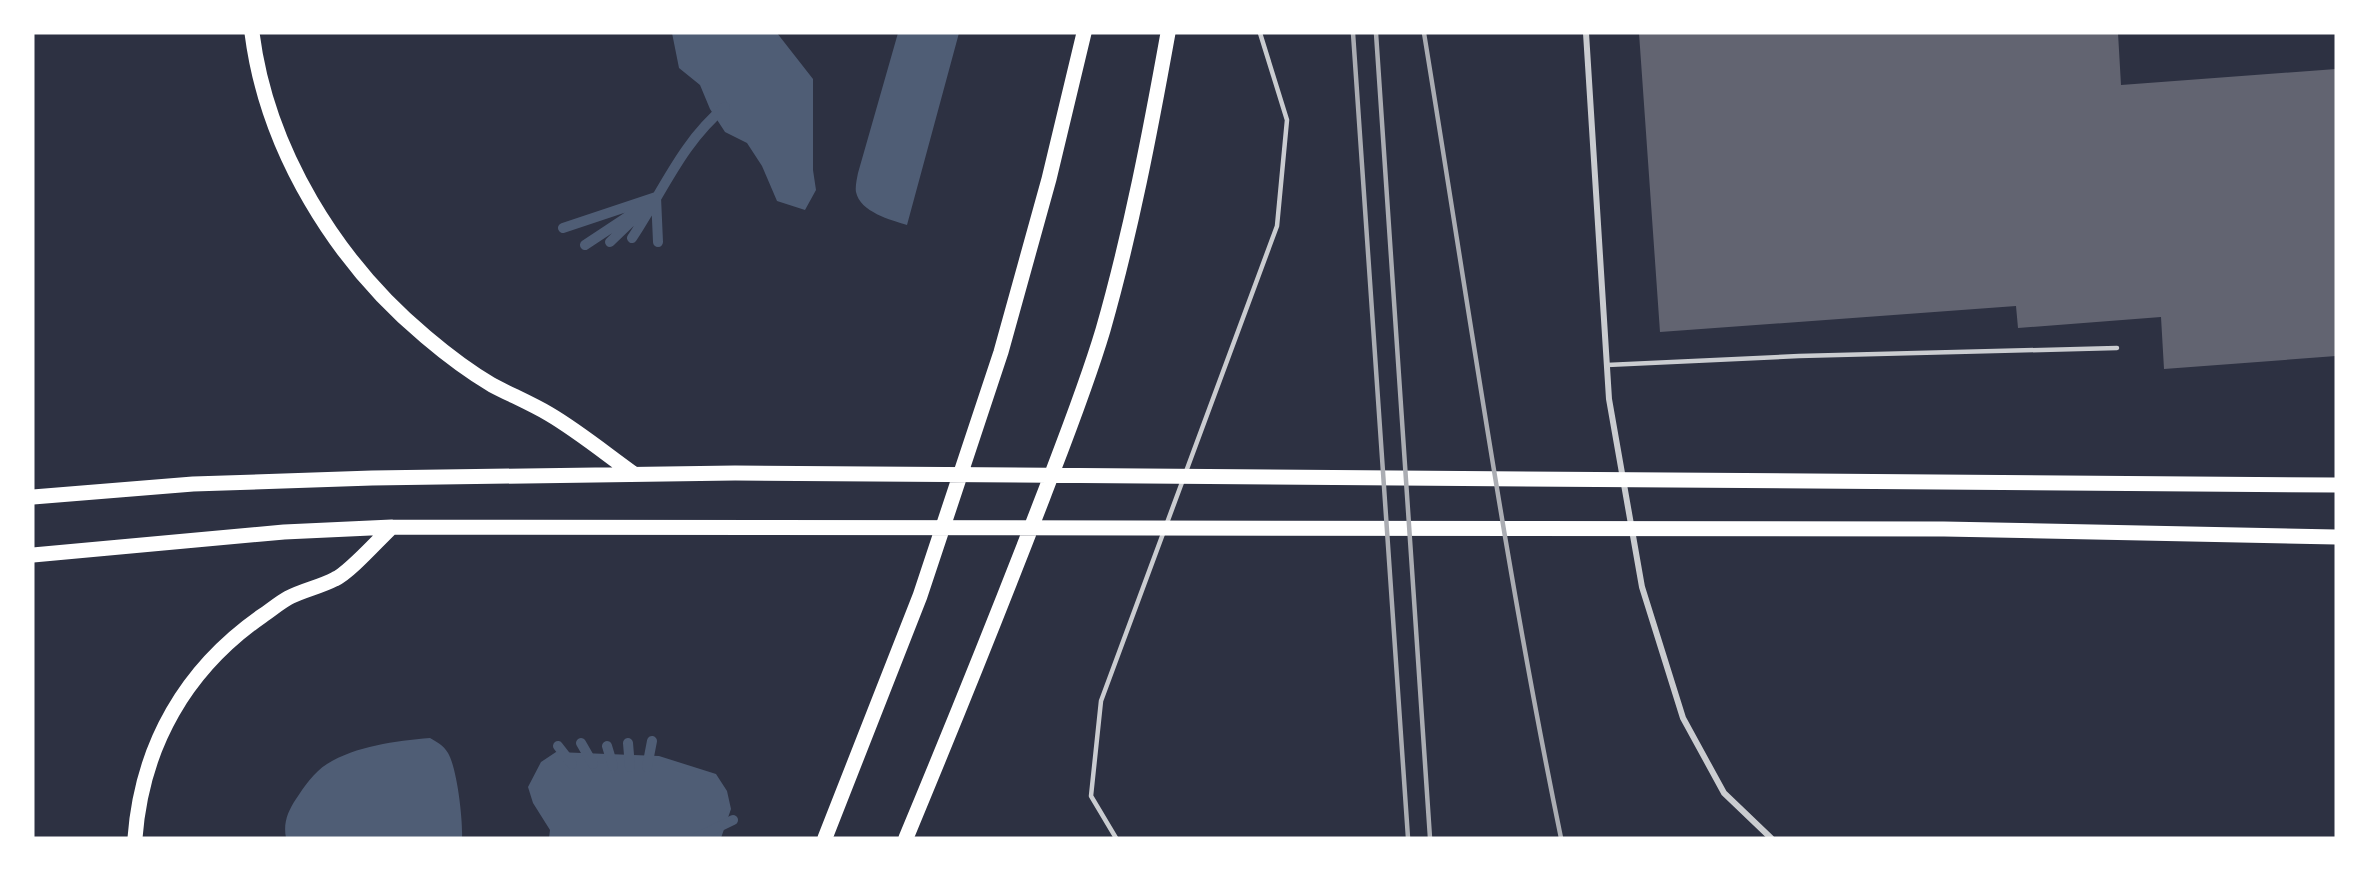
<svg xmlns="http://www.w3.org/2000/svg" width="2369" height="871" font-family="Karla,sans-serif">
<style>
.water{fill:#4f5d75}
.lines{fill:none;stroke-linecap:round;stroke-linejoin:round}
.stream{stroke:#4f5d75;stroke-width:10}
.building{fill:#626471}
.service{stroke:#caccd0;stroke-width:4.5}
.minor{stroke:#caccd0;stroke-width:6}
.primary{stroke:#fff;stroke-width:15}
.rail{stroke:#abadb3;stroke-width:4.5}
</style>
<rect width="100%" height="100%" fill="#2d3142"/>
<!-- water -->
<path class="water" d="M672,33H777L813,79V170L816,190L805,210L777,201L762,166L747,143L725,132L710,109L700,85L679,68Z
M898,33H959L907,225C891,220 860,212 856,192C855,187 857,178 858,173Z
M430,738C437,742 443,745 448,753C457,768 463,820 462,838H286C283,823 288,811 296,799C304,787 314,772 327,764C356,746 395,741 430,738Z
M556,752L659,756L716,774L727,791L731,809L721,838H549L550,830L533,803L528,787L541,762Z"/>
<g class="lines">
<!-- stream -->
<path class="stream" d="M656,197L658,242
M563,228L656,197
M632,238C662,193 682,142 725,107
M610,242L637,216
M585,245L644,206
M581,743L593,764
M628,743L630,767
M558,746L572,764
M607,746L613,766
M647,767L652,741
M696,838L733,820"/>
</g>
<!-- building -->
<path class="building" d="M1639,33H2118L2121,85L2336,69V356L2164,369L2161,317L2018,328L2016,306L1660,332Z"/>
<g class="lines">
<!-- service -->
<path class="service" d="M1607,365L1799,356L2117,348
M1116,838L1091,796L1101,701L1277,226L1287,120L1260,33"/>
<!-- minor -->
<path class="minor" d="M1586,33L1609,399L1642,587L1683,718L1724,793L1771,838"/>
<!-- primary -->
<path class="primary" d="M252,33C267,150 336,262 426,337C446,354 470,372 492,385C511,395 530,403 549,414C578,431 606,454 634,474
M33,497L193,484L372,478L735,473L2336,485
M33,555L284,532L392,527L1944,529L2336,537
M135,838C142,745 186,669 262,616C271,610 279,603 288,598C303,590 320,587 335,579C349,573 379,539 392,527
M825,838L920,596L1001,352L1049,179L1084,33
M906,838C953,725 999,611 1043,497C1064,442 1086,387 1103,330C1131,232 1150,133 1168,33"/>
<!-- rail -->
<path class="rail" d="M1353,33L1408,838
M1376,33L1430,838
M1424,33C1468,302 1506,571 1561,838"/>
</g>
<!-- border -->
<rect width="2369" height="871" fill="none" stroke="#ffffff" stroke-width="69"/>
</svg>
